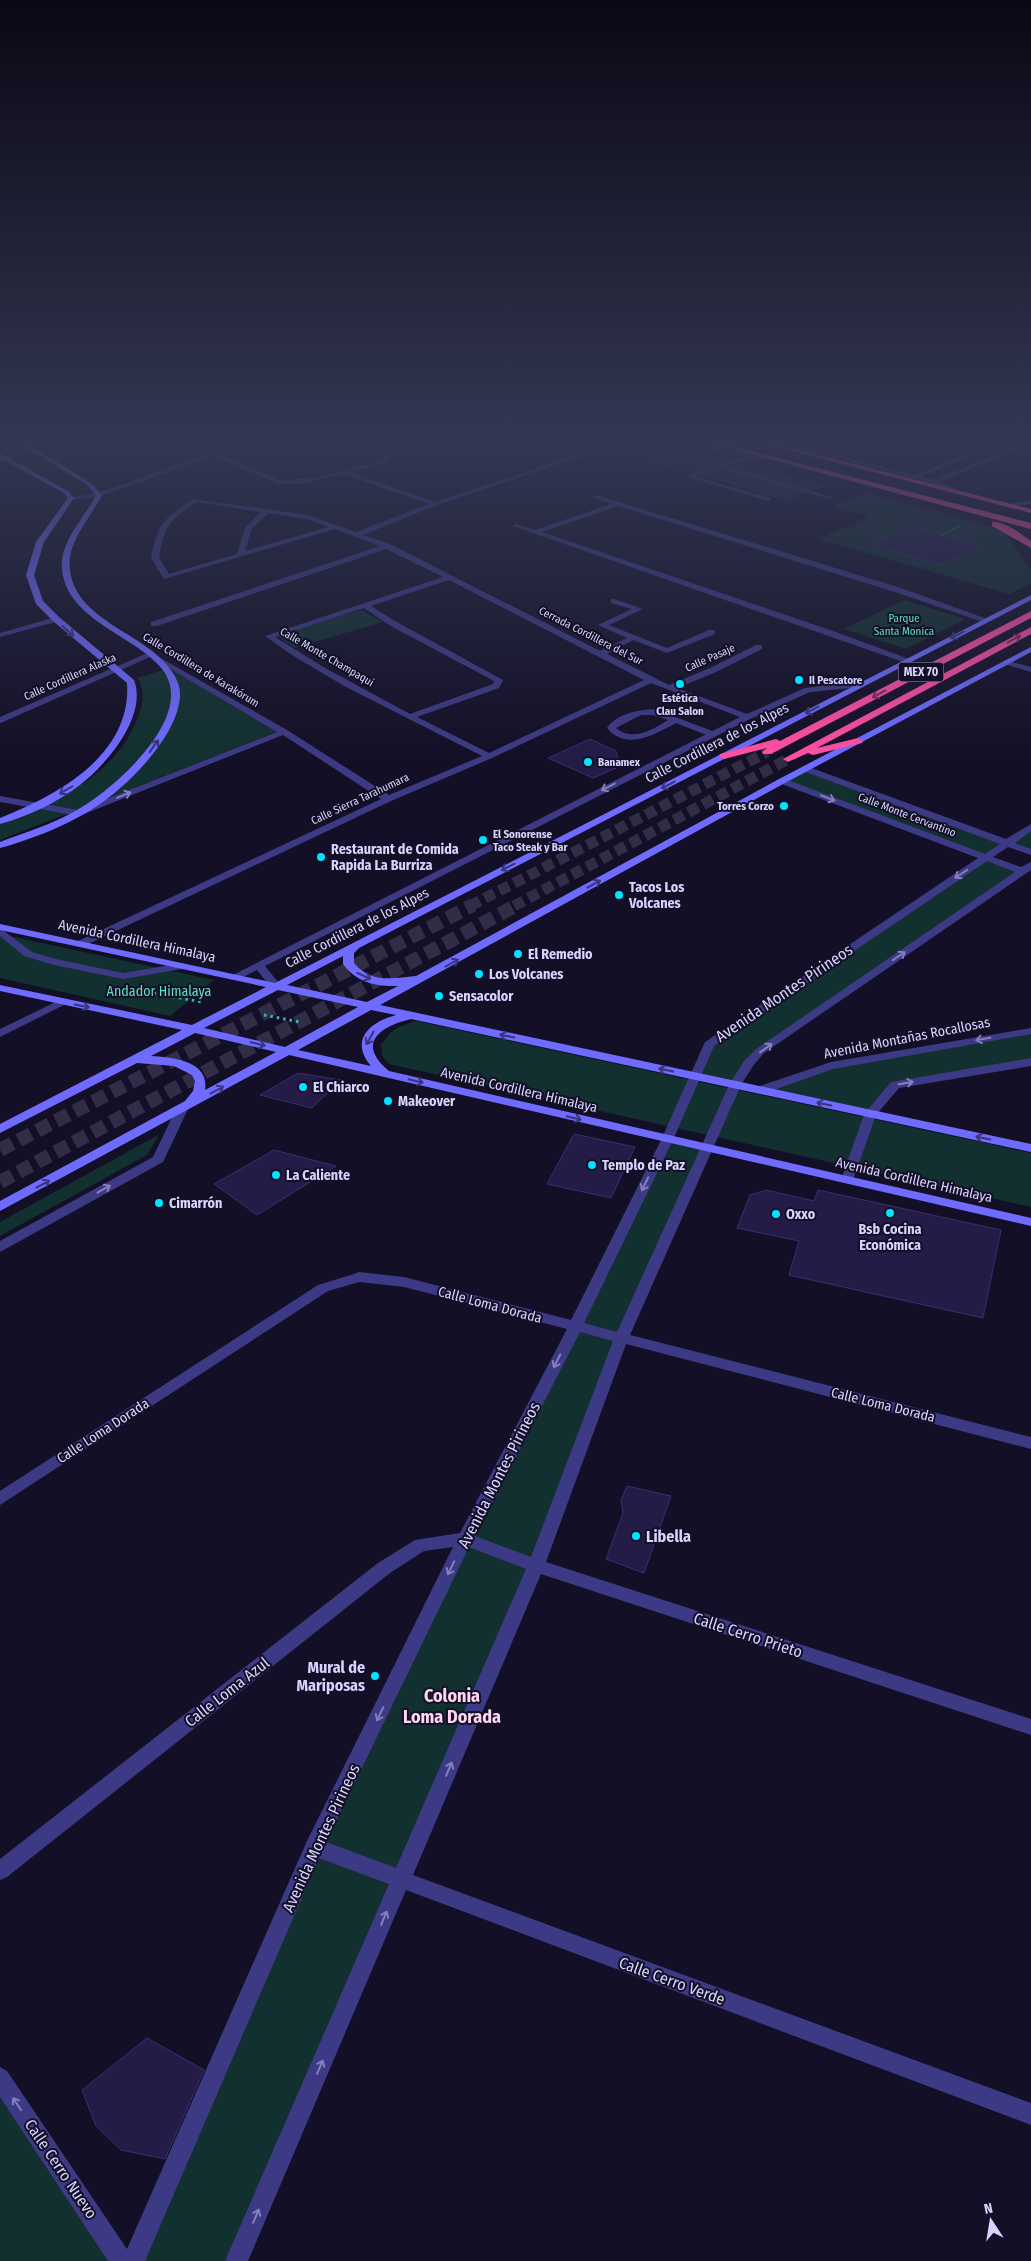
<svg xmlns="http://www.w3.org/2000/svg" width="1031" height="2261" font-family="'Fira Sans Condensed',sans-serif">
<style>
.green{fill:#12302f}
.building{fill:#241b47;stroke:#3b2d73}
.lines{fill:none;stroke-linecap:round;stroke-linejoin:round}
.highway-tunnel-far1{stroke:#312d47;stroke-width:11;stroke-dasharray:11 5.5;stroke-linecap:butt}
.highway-tunnel{stroke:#312d47;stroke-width:14;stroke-dasharray:14 7;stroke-linecap:butt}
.path-far1{stroke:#2fb8b0;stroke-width:2;stroke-dasharray:1 2;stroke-linecap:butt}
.path{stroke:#2fb8b0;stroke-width:3;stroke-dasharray:2.5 4;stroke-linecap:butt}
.lane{fill:#3d3a85;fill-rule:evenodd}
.street{fill:#3d3a85;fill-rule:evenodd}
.secondary{fill:#6f6bff;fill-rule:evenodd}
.highway{fill:#ff4fa3;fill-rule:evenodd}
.oneway{stroke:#38347d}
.oneway2{stroke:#7d2c5e}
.oneway3{stroke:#837fbc}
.poi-dot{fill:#00e5ff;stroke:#130f26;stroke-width:2}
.labels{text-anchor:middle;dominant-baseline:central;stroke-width:4;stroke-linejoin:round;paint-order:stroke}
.far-park-label{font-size:11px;fill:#5fe0c0;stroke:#130f26}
.far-street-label{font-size:11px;fill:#d9d4ff;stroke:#130f26}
.far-poi-label{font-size:11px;font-weight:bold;fill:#d9d4ff;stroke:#130f26;text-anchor:start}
.shield{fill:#130f26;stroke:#9e99be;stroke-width:1}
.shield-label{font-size:12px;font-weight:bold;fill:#d9d4ff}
.street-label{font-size:14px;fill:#d9d4ff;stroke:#130f26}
.poi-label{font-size:14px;font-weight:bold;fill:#d9d4ff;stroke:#130f26;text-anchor:start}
.park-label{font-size:14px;fill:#5fe0c0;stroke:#130f26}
.near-street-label{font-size:16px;fill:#d9d4ff;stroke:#130f26}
.near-poi-label{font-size:16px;font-weight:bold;fill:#d9d4ff;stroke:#130f26;text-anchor:start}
.near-neighbourhood-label{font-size:18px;font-weight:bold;fill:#ffd6f0;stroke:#130f26}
</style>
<rect width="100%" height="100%" fill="#130f26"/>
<!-- green -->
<path class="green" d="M864,493L1003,529L1031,570V584L1009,594L818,539L870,517L833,506Z
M904,600L965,619L906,649L844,629Z
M361,610L383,622L294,648L276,635Z
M169,668L277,732L0,840V824C55,802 115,777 138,717C143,704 146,690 137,678Z
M806,769L1007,843L1031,827V852L1007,843L986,857L1022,871L761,1051L735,1085L695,1076L709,1044L985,858L782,781Z
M0,934L214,980L170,1016L0,978Z
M416,1021L1031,1153V1207L389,1064L382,1056L381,1045C392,1028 398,1027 416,1021Z
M1031,1031V1062L895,1085L870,1114L761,1090L831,1066Z
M160,1134L147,1155L0,1236V1222Z
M667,1140L706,1148L536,1566L236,2261H133L314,1847Z
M0,2078L121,2261H0Z"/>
<!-- building -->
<path class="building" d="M650,441H658L728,460L690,472L645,459Z
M740,464L822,486L813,490L733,466Z
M719,470L803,493L787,500L702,475Z
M911,527L942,535L981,546L941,565L871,545Z
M590,739L616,751L621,766L593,778L548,758Z
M298,1073L341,1080L312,1108L260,1095Z
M574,1134L635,1147L611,1198L547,1184Z
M274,1150L336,1166L257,1215L214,1184Z
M766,1190L814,1201L818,1190L1001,1230L983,1318L789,1275L799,1241L737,1228L750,1195Z
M627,1486L671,1496L644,1573L606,1559L623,1513L621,1500Z
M147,2038L204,2070L165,2159L121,2150L96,2126L82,2090Z"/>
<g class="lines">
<!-- highway-tunnel-far1 -->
<path class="highway-tunnel-far1" d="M470,906L767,752
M514,906L788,759"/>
<!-- highway-tunnel -->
<path class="highway-tunnel" d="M0,1150L473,905
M0,1182L517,905"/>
<!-- path-far1 -->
<path class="path-far1" d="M942,535L961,525"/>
<!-- path -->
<path class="path" d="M147,992L202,1002
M264,1015L300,1022"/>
<!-- lane -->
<path class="lane" d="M750,455L752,458L726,466L835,498L830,499L719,468L694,476L770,498V500L768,501L684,476Z
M1031,500V504L1008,507L1005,505Z
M654,709L715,732L716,734L709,736L676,723C654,735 626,751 607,728C616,714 638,710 654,709ZM641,715H653L668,720C652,730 633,742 616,728Z
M0,928L32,952L56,959L123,973L182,963L187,966L182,969L123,979L54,965L24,956L0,936Z
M62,999L66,1000L68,1002L66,1004L0,1037V1029Z"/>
<!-- street -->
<path class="street" d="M179,441H187L279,480L313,478L381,461L384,457L383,452L374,445L361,441L378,443L387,449L423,441H434L389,452L390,457L385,463L350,472L435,502L579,454L541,441C556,441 574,453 586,452C601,450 613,441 628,441L437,505L363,535L390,544L600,651L627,638L598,625L632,609L611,603V599H614L643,609L609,625L667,648L709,630H715V634L667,653L633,640L607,654L669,685L710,668L756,645H762V649L716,672L677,688L747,714L805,688L861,681L865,684L861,687L810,692L750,719L265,966L282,987L280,989H272L257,970L239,979H231L229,977L740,717L651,683L492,758L391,801L84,946H76L75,944L76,942L381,799L283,735L79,816L0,802V796L78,810L277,732L150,657L3,722L0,723V717L150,652L287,730L389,795L482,756L346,687L292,655L265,636L443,577L386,549L157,626H151V622L380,546L335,529L164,579L151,558C158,522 164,519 193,499L308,515L356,532L429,504L343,474L300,484H278L213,456L101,496L71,500L68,498L98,493L207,454ZM196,502L261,512L245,528L237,554L169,574L159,558C164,525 170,521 196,502ZM269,513L307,519L328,527L245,551L252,528ZM449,580L644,680L489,753L417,717L499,688L503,680L395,621L371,606ZM364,608L389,625L494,681L493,684L410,714L325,668L275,637Z
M681,441H691L750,455L772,458C763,464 691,447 681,441Z
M774,441H784L914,475L997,441H1005L921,477L933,480L1028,441H1031V444L940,482L962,492L963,493L960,495L932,483Z
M32,448L34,451L0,462V458Z
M596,495L901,588L990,620L983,622L895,592L618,506L542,532L836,632L909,659V663H906L513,526L516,524L535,530L611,504L594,498L593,497Z
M56,617H59V621L0,637V633Z
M1004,660L1031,667V672L1004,664Z
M806,766L1006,839L1031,824V831L1015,843L1031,849V855L1008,847L993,857L1021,867L1031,862V870L764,1053L753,1066L741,1085L630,1335L1031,1437V1449L626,1344L546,1562L1031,1719V1735L541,1574L413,1875L1031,2103V2125L406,1890L248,2261H225L389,1884L319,1858L145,2261H108L0,2097V2067L7,2071L127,2249L307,1841L453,1547L424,1551L390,1573L7,1877L0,1880V1859L378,1563L415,1540L460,1533L567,1329L404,1287L359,1282L328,1291L0,1505V1491L318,1285L354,1274L359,1272L404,1277L571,1320L661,1140L705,1042L978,858L779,783V779H785L985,854L1000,844L803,771V767ZM987,861L1015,872L756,1049L744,1061L729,1085L617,1332L584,1323L673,1140L714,1046ZM580,1332L613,1341L531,1557L475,1536ZM469,1547L526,1569L396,1868L326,1842Z
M1031,1028V1034L833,1069L765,1093H757L755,1090L757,1087L831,1062Z
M1031,1058V1066L899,1088L876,1115L853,1180L847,1184L841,1180L864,1114L891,1082Z
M182,1105L188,1109L163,1162L0,1252V1241L153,1157L176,1109Z"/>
<!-- secondary -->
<path class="secondary" d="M16,441H23L91,483L102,495C91,518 66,542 70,570C76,621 145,633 170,669C175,675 180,685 180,693C181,734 126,788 94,808C68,825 30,840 0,848V842C26,832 53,824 77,810C113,790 199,715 162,669C135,635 68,621 62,570C59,542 84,519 96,495L87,485Z
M0,453L68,491L74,498L44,542L34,575L43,601L59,617L134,680C148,716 106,765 80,785C58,802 27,817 0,824V818C58,795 132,755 127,683L53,621L36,604L26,575L36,542L68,498L64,493L0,458Z
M1031,595V600L359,948L354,953V963C372,984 392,978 416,976L779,779L1031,647V652L785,783L380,1005L1031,1144V1152L411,1019C381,1026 355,1043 389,1071L1031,1218V1226L289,1055L0,1211V1201L185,1101L193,1091L195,1081L192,1075L174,1066L137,1063L0,1133V1124L182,1030L0,991V985L192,1025L266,987L0,930V924L275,983ZM343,956V964C356,982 376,987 398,986L367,1002L287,985ZM278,990L358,1007L285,1047L204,1028ZM371,1010L396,1015C370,1022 349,1040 371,1066L298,1050ZM195,1033L276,1052L205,1090C210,1061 172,1057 151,1056Z"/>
<!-- highway -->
<path class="highway" d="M701,441H713L1031,523V529Z
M753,441H765L1031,509V513Z
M992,522C1005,521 1021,534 1031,541V548L992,526Z
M1031,611V618L771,754H763L762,752L767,748L724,759L719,756L720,754L776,739L780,741Z
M1031,627V634L817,748L858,738L863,741L862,743L813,755L808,753L788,762L783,759Z"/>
</g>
<!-- one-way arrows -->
<defs><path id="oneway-shaft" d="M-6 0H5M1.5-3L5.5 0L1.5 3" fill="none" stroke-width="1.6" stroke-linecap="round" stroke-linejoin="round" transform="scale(1.25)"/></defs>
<g class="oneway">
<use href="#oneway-shaft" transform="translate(68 631) rotate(42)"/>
<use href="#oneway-shaft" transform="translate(957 635) rotate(153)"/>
<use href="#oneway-shaft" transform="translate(812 710) rotate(152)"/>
<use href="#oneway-shaft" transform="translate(154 746) rotate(-55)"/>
<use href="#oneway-shaft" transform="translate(668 785) rotate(153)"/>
<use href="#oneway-shaft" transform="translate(66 790) rotate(150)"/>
<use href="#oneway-shaft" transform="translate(508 867) rotate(153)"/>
<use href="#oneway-shaft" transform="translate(594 884) rotate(-29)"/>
<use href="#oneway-shaft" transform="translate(452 963) rotate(-29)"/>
<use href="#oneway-shaft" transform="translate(364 976) rotate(24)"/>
<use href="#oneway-shaft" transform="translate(82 1006) rotate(12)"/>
<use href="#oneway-shaft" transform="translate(507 1036) rotate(-168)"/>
<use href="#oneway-shaft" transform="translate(370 1038) rotate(119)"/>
<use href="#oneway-shaft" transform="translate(258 1044) rotate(13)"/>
<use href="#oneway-shaft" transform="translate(666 1070) rotate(-168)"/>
<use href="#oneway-shaft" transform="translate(416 1081) rotate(13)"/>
<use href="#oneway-shaft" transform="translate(217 1090) rotate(-28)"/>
<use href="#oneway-shaft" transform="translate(824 1104) rotate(-168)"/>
<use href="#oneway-shaft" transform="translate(574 1118) rotate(13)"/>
<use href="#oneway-shaft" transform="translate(983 1138) rotate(-168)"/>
<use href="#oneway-shaft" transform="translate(43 1184) rotate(-28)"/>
</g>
<g class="oneway2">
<use href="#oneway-shaft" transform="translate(1014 639) rotate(-28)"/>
<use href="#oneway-shaft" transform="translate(879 694) rotate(152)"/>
</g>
<g class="oneway3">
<use href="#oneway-shaft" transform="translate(608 787) rotate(153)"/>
<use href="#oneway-shaft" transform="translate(124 795) rotate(-22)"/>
<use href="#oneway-shaft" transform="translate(828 798) rotate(21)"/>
<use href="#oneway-shaft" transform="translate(961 874) rotate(146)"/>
<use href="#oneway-shaft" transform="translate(899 956) rotate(-34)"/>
<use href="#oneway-shaft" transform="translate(983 1039) rotate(170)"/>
<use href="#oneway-shaft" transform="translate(766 1048) rotate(-36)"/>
<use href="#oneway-shaft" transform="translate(906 1083) rotate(-10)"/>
<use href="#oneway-shaft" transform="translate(645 1184) rotate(116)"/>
<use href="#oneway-shaft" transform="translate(104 1189) rotate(-29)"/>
<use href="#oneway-shaft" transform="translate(557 1361) rotate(117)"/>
<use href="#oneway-shaft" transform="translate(451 1568) rotate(116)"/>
<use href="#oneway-shaft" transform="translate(380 1714) rotate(116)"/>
<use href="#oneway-shaft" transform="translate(449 1769) rotate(-67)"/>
<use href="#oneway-shaft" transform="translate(384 1918) rotate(-67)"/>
<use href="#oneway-shaft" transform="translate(320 2067) rotate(-67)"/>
<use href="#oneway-shaft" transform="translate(17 2104) rotate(-124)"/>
<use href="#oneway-shaft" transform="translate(256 2216) rotate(-67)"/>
</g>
<!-- sky -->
<linearGradient id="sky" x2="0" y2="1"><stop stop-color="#0a0815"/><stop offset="0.58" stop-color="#333752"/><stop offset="1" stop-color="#333752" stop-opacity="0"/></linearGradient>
<rect width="1031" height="757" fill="url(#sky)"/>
<!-- markers -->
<g class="poi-dot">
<circle cx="799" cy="680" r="5"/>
<circle cx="680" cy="684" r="5"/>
<circle cx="588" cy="762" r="5"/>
<circle cx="784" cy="806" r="5"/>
<circle cx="483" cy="840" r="5"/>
<circle cx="321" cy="857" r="5"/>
<circle cx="619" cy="895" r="5"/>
<circle cx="518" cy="954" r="5"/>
<circle cx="479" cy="974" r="5"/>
<circle cx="439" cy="996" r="5"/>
<circle cx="303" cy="1087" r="5"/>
<circle cx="388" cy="1101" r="5"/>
<circle cx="592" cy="1165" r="5"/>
<circle cx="276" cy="1175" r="5"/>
<circle cx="159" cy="1203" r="5"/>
<circle cx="890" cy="1213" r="5"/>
<circle cx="776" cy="1214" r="5"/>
<circle cx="636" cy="1536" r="5"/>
<circle cx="375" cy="1676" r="5"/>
</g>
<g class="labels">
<!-- far-park labels -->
<g class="far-park-label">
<text x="904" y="618">Parque<tspan x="904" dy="13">Santa Monica</tspan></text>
</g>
<!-- far-street labels -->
<g class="far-street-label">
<text transform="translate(591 636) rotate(27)">Cerrada Cordillera del Sur</text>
<text transform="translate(327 657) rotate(30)">Calle Monte Champaqui</text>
<text transform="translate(710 658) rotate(-24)">Calle Pasaje</text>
<text transform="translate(201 670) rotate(31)">Calle Cordillera de Karakórum</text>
<text transform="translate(70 677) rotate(-24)">Calle Cordillera Alaska</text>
<text transform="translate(360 799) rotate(-25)">Calle Sierra Tarahumara</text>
<text transform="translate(907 815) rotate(21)">Calle Monte Cervantino</text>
</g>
<!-- far-poi labels -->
<g class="far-poi-label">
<text x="809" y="680">Il Pescatore</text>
<text x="680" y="698" text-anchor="middle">Estética<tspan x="680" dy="13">Clau Salon</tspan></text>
<text x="598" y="762">Banamex</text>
<text x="774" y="806" text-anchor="end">Torres Corzo</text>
<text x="493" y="834">El Sonorense<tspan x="493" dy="13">Taco Steak y Bar</tspan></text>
</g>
<!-- shield labels -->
<rect class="shield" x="898.5" y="662.5" width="45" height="19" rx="4"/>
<g class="shield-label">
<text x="921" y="672">MEX 70</text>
</g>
<!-- street labels -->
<g class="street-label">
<text transform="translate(717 743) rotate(-27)">Calle Cordillera de los Alpes</text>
<text transform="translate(357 928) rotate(-27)">Calle Cordillera de los Alpes</text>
<text transform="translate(137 941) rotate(12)">Avenida Cordillera Himalaya</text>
<text transform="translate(907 1038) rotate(-11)">Avenida Montañas Rocallosas</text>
<text transform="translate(519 1090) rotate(13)">Avenida Cordillera Himalaya</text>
<text transform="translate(914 1180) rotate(13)">Avenida Cordillera Himalaya</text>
<text transform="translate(490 1305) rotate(15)">Calle Loma Dorada</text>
<text transform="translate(883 1405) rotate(14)">Calle Loma Dorada</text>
<text transform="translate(103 1431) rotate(-33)">Calle Loma Dorada</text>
</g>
<!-- poi labels -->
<g class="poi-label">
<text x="331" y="849">Restaurant de Comida<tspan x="331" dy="16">Rapida La Burriza</tspan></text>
<text x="629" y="887">Tacos Los<tspan x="629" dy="16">Volcanes</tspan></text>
<text x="528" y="954">El Remedio</text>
<text x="489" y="974">Los Volcanes</text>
<text x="449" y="996">Sensacolor</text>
<text x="313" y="1087">El Chiarco</text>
<text x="398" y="1101">Makeover</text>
<text x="602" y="1165">Templo de Paz</text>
<text x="286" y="1175">La Caliente</text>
<text x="169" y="1203">Cimarrón</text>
<text x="786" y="1214">Oxxo</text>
<text x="890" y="1229" text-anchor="middle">Bsb Cocina<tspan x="890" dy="16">Económica</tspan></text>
</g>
<!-- park labels -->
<g class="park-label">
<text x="159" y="991">Andador Himalaya</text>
</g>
<!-- near-street labels -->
<g class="near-street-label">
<text transform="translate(784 993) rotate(-34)">Avenida Montes Pirineos</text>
<text transform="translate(499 1475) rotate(-63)">Avenida Montes Pirineos</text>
<text transform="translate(748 1635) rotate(18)">Calle Cerro Prieto</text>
<text transform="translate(227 1692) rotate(-38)">Calle Loma Azul</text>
<text transform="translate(321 1838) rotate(-65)">Avenida Montes Pirineos</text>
<text transform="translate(672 1981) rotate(20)">Calle Cerro Verde</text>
<text transform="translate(61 2169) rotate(56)">Calle Cerro Nuevo</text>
</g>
<!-- near-poi labels -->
<g class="near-poi-label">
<text x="646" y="1536">Libella</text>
<text x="365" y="1667" text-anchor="end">Mural de<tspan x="365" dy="18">Mariposas</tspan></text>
</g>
<!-- near-neighbourhood labels -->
<g class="near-neighbourhood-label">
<text x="452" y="1696">Colonia<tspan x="452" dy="21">Loma Dorada</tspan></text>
</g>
</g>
<!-- north arrow -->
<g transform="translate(991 2221) rotate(348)" stroke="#130f26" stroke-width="4" paint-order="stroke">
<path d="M0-4L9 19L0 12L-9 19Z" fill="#d9d4ff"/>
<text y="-8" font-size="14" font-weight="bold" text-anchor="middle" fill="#d9d4ff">N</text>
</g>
</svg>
